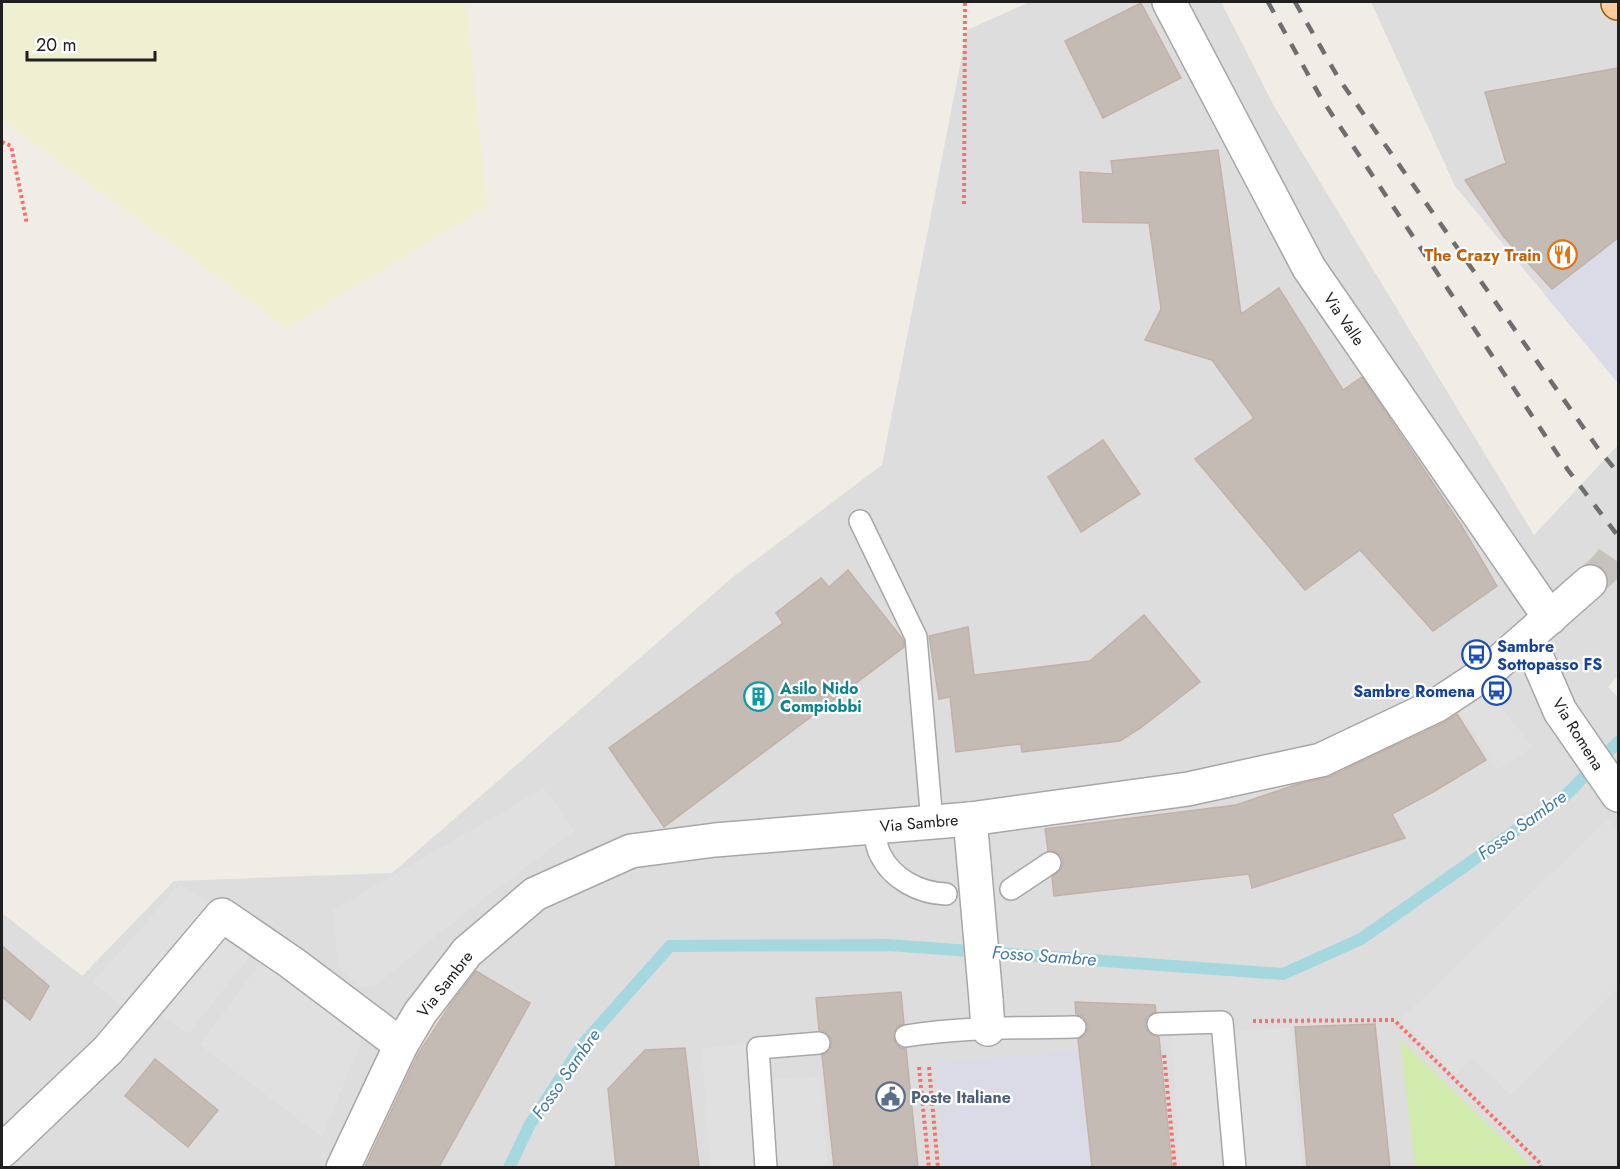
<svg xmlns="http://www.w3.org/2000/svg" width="1620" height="1169" font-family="Jost,sans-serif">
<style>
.residential{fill:#dedddd}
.farmland{fill:#efefd1}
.grass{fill:#d0ebab}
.parking{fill:#e0e0e0}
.plaza{fill:#dadbe6}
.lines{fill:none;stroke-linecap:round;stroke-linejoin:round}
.stream{stroke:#a5d7df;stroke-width:12}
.building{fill:#c5bbb5;stroke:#c3b1a8;stroke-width:1.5}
.tertiary-tunnel{stroke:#c6c3be;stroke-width:33;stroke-dasharray:33 16;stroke-linecap:butt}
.service-casing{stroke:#a7a7a7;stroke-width:24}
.minor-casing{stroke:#a7a7a7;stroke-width:36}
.tertiary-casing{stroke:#a7a7a7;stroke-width:36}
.primary-casing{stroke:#9b5b00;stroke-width:36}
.path{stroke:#fd6e6a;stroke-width:4;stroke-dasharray:3 3;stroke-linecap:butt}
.service{stroke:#fff;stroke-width:21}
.minor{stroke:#fff;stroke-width:33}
.tertiary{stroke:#fff;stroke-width:33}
.primary{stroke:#fecc9d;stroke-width:33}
.rail{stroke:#6e6e6e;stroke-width:4.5;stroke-dasharray:12 12;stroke-linecap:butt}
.minor-bridge-casing{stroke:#a7a7a7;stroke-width:36;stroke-linecap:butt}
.minor-bridge{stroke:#fff;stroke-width:33}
.labels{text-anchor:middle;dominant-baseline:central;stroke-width:4.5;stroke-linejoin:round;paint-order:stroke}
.food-label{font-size:16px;font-weight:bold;fill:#c56008;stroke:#fff;text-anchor:end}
.street-label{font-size:16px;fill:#202020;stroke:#fff}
.transit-label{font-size:16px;font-weight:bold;fill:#164399;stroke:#fff;text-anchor:start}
.culture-label{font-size:16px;font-weight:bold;fill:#0d838f;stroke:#fff;text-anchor:start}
.service-label{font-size:16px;font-weight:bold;fill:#4e5e75;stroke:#fff;text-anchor:start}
.water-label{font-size:18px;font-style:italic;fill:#437aa2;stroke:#fff}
</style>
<rect width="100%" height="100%" fill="#f0ece6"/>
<!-- residential -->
<path class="residential" d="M1030,2H1221L1274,106L1534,535L1618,445V676L1608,687L1618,697V1167H2V913L82,976L174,881L392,873L733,577L882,465L967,30Z
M1371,2H1618V383L1455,186Z"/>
<!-- farmland -->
<path class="farmland" d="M2,2H466L487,207L287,328L2,120Z"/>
<!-- grass -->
<path class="grass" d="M1400,1039L1532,1167H1415Z"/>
<!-- parking -->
<path class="parking" d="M1487,688L1532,747L1497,770L1458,709Z
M544,788L574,831L443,930L378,984L361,987L338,968L333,910Z
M1608,819L1618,830V987L1511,1095L1473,1059L1456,1074L1399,1021Z
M180,884L211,903L122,1006L93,982Z
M224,933L253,952L188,1034L161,1016Z
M263,959L365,1033L322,1137L200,1045Z
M1290,1028L1302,1167H1180L1171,1035Z
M758,1043L759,1080L819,1077L828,1167H710L702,1048Z"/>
<!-- plaza -->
<path class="plaza" d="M1618,238V383L1546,296L1552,289Z
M1080,1051L1092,1167H945L936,1063Z"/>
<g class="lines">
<!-- stream -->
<path class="stream" d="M509,1168L529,1126L582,1045L670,946L888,945L1283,974L1361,939L1566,795L1618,742"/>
</g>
<!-- building -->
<path class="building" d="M1141,3L1181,78L1103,118L1065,41Z
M1618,68V238L1552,289L1504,237L1465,180L1506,163L1485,92Z
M1218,150L1241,314L1279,288L1343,390L1362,377L1461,525L1497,586L1433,631L1360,550L1305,590L1195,459L1254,418L1212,360L1145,340L1161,309L1149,223L1083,222L1080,172L1113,174L1111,161Z
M1103,440L1140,494L1081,532L1048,477Z
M848,570L904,641V647L664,827L609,748L783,623L776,613L821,578L829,587Z
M1144,615L1200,682L1142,727L1120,741L1022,752L1021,744L956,752L950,697L939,699L929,636L968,627L974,675L1090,661Z
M1457,714L1486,760L1433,792L1392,814L1405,838L1252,888L1249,874L1054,896L1052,877L1061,869L1063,862L1061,856L1056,852L1048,851L1045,829L1236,805L1295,785L1329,777L1445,722Z
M2,946L49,986L30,1020L2,997Z
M476,971L530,1003L439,1167H365L418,1054L451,1004Z
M901,992L904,1024L898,1026L894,1032L893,1037L896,1044L901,1048L906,1049L918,1167H834L822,1055L827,1053L830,1049L832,1041L829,1035L825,1032L819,1030L816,998Z
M1075,1002L1155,1005L1156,1012L1151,1014L1147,1017L1145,1025L1147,1030L1151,1035L1159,1037L1172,1167H1092L1078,1039L1086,1034L1088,1026L1086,1020L1082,1016L1076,1015Z
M1375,1024L1390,1167H1307L1295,1027Z
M685,1048L699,1167H616L608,1089L645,1050Z
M155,1059L218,1110L188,1147L125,1096Z"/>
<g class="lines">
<!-- tertiary-tunnel -->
<path class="tertiary-tunnel" d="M1590,582L1607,566L1618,550"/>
<defs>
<path id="service" d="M860,521L916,637L932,822
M873,826C875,835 876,846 880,854C892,879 919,893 946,894
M1011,889L1050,863
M1158,1024L1222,1022L1235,1168
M906,1036C962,1027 1019,1028 1075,1027
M766,1168L758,1048L819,1043"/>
<path id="minor" d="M1169,2L1309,268L1550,618
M1528,637L1560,711L1618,795
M970,819L974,863
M986,1000L988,1029
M2,1151L108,1050L222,915L292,963L401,1045"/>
<path id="tertiary" d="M343,1168L401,1045L420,1013L467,952L535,894L631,851L715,840L970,819L1188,789L1321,760L1437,705L1490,670L1590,582"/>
<path id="primary" d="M1618,2V3"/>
</defs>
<!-- service casing -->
<use href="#service" class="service-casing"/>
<!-- minor casing -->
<use href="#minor" class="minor-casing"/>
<!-- tertiary casing -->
<use href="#tertiary" class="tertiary-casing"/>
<!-- primary casing -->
<use href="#primary" class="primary-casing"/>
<!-- path -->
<path class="path" d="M2,142L11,146L27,224
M964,204L965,2
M1253,1021L1394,1020L1541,1164V1168
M1164,1055L1175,1168
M919,1067L929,1168
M929,1067L938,1168"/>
<!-- service -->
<use href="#service" class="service"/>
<!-- minor -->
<use href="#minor" class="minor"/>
<!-- tertiary -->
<use href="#tertiary" class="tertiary"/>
<!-- primary -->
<use href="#primary" class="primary"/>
<!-- rail -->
<path class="rail" d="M1268,2L1321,98L1568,470L1618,536
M1295,2L1339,79L1597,447L1618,473"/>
<defs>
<path id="minor-bridge" d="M974,863L986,1000"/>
</defs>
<!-- minor-bridge casing -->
<use href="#minor-bridge" class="minor-bridge-casing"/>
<!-- minor-bridge -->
<use href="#minor-bridge" class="minor-bridge"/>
</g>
<!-- icons -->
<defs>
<symbol id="restaurant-ring" viewBox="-11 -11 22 22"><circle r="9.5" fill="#fff" stroke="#e8710a" stroke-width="1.5"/><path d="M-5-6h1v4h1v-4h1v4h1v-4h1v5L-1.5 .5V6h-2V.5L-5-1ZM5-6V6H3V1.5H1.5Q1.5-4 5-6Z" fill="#e8710a"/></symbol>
<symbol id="bus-ring" viewBox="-11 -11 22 22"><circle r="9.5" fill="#fff" stroke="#1a4fb4" stroke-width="1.5"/><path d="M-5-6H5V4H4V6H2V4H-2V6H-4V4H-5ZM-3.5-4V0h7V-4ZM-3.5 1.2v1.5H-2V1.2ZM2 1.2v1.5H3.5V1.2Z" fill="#1a4fb4"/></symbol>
<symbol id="building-ring" viewBox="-11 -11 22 22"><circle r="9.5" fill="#fff" stroke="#0f9aa8" stroke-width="1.5"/><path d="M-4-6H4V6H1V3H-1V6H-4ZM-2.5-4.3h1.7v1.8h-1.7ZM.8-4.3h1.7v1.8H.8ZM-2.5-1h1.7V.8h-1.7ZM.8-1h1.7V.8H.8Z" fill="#0f9aa8"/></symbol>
<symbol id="civic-ring" viewBox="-11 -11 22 22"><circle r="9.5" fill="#fff" stroke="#5c6f8a" stroke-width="1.5"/><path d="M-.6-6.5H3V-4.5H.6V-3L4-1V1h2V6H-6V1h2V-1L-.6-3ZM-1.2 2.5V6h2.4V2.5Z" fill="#5c6f8a"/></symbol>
</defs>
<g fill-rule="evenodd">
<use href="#restaurant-ring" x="1546" y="238" width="33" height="33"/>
<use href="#bus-ring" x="1460" y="638" width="33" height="33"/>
<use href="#bus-ring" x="1480" y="674" width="33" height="33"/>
<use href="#building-ring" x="742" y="680" width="33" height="33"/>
<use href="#civic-ring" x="874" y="1080" width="33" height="33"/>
</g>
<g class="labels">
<!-- food labels -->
<g class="food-label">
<text x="1541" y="255">The Crazy Train</text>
</g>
<!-- street labels -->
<g class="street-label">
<text transform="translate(1344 319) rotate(56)">Via Valle</text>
<text transform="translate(1578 734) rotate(58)">Via Romena</text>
<text transform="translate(919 823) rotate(-5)">Via Sambre</text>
<text transform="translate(445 984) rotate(-52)">Via Sambre</text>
</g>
<!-- transit labels -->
<g class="transit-label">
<text x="1497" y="646">Sambre<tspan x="1497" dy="18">Sottopasso FS</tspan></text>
<text x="1475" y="691" text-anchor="end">Sambre Romena</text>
</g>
<!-- culture labels -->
<g class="culture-label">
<text x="780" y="688">Asilo Nido<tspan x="780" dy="18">Compiobbi</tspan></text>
</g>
<!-- service labels -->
<g class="service-label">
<text x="911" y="1097">Poste Italiane</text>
</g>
<!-- water labels -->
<g class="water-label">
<text transform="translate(1522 825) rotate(-36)">Fosso Sambre</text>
<text transform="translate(1044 956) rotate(4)">Fosso Sambre</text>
<text transform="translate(566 1074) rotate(-55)">Fosso Sambre</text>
</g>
</g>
<!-- border -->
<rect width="1620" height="1169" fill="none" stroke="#202020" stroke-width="6"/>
<!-- scale -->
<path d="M27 51v9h128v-9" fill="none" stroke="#202020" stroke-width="3"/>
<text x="36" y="51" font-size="18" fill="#202020" stroke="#ffffff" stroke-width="4.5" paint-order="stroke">20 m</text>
</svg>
